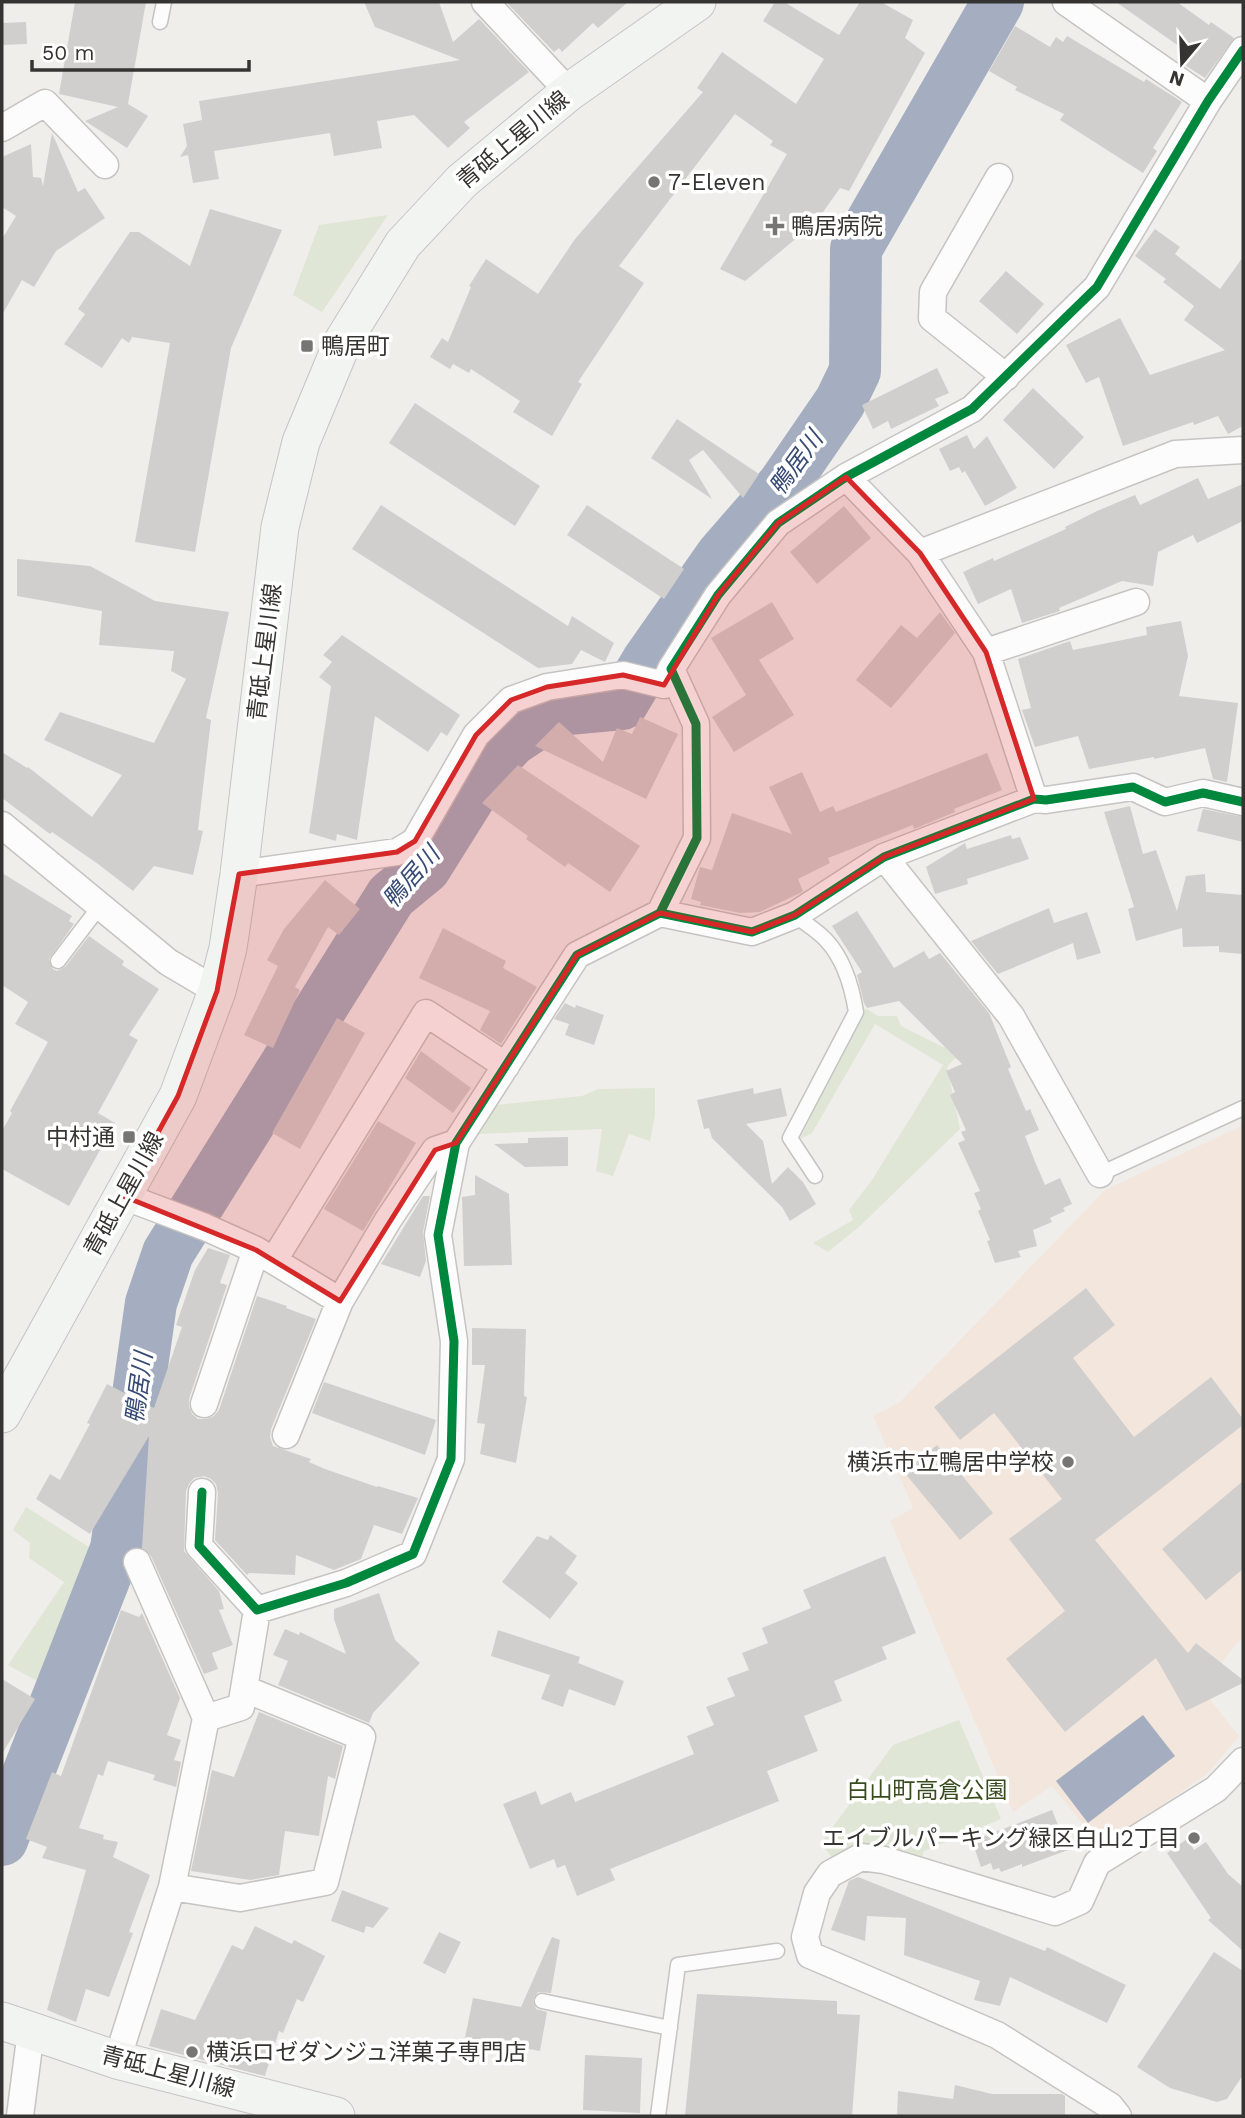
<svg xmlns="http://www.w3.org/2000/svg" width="1245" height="2118" font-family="'Work Sans','Noto Sans JP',sans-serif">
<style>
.education{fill:#f3e6dd}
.green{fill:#dfe6d5}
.water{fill:#a4aec0}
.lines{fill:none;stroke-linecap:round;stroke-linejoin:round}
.river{stroke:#a4aec0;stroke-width:52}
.building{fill:#d1cfcd}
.service-casing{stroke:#c5c4c2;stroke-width:17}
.minor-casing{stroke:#c5c4c2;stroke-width:29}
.secondary-casing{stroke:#c5c4c2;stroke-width:39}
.service{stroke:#fdfcfc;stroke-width:14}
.minor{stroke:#fdfcfc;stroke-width:26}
.secondary{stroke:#f2f4f1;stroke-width:37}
.cycleway-casing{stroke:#fff;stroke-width:13}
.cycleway{stroke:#00873e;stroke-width:9}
.marked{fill:#d62828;fill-opacity:0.2;stroke:#d62828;stroke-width:5;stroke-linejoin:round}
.poi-dot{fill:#777573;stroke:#fff;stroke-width:2.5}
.labels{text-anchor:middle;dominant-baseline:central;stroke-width:7;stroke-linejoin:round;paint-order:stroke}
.street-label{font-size:23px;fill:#363432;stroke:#fff}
.poi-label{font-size:23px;fill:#363432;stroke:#fff;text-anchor:start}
.park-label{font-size:23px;fill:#384c1e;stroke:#fff}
.water-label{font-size:24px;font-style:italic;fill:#374a74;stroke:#fff}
</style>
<rect width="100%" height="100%" fill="#f0eeeb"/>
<!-- education -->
<path class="education" d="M1243,1125V1636L1201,1688L1239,1736L1208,1773L1102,1848L1052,1786L1013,1812L890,1521L913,1508L873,1416L900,1402L1105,1190Z"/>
<!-- green -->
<path class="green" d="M388,215L322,312L293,295L319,225Z
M865,1008L878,1016H897L901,1026L943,1047L961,1046L964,1049L947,1067L960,1129L860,1226L828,1252L813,1243L853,1220L849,1210L872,1180L943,1065L875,1024L812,1133L800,1139Z
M655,1088V1115L650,1141L629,1134L613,1176L596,1171L602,1129L479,1134L497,1105L582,1096L598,1089Z
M26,1507L103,1556L50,1688L8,1665L64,1582L29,1558L30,1543L13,1530Z
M959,1720L1001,1819L924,1851L920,1863L835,1862L821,1843L893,1745Z"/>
<!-- water -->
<path class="water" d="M1143,1715L1175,1756L1088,1823L1056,1781Z"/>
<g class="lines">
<!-- river -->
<path class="river" d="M2,1840L116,1549L151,1303L168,1253L391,896L425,868L492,761L512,740L557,710L622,704L647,662L722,555L783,485L840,402L855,371L856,249L998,2"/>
</g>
<!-- building -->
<path class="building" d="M75,2H146L128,104L148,116L127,148L85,121L118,107L59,94Z
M364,2H439L453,42L479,19L529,72L464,122L470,128L448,148L414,115L377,121L382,148L334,156L330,133L214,151L219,179L193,183L188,155L180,157L187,146L183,124L202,120L199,101L460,60L375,27Z
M506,2H628L598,28L593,23L562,52L559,48L554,52Z
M775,2H784L839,35L860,2H881L913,20L905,38L925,53L849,191L840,188L816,222L745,281L720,269L787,154L770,145L773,141L735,114L619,266L644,283L578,382L582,384L552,436L513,412L520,401L471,369L469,373L453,364L450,369L430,357L442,338L448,342L471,287L469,286L486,259L538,294L575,239L703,92L697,88L722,52L796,104L824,59L763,21Z
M1116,2H1177L1209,25L1211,22L1234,38L1205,78L1183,64L1190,54Z
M26,22L27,44L2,45V23Z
M1015,26L1050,47L1056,37L1063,42L1067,36L1144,82L1146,79L1182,102L1153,148L1157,151L1143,173L1060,120L1064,114L1015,90L1017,87L989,71Z
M52,133L78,192L85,188L105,218L56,251L34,287L22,280L2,315V239L16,216L2,207V157L31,144L33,177L41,178L43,186Z
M210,209L282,230L231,348L195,552L135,542L170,343L132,337L129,343L122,338L102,368L64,344L85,314L78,309L130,232H139L190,266Z
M1155,229L1180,247L1175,254L1220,289L1243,257V426L1228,434L1218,416L1194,425L1193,422L1123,446L1099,377L1086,383L1066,345L1120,318L1150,375L1225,350L1184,320L1194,306L1163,282L1166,279L1135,256Z
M1006,271L1044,304L1017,334L979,301Z
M937,368L949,393L935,399L939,406L891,429L888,421L873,429L862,405Z
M1033,388L1084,437L1054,469L1003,420Z
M415,403L540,486L515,526L389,443Z
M677,419L759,474L743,498L703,450L689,460L712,499L651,458Z
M967,435L974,449L987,436L1017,488L985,506L965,471L962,473L959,467L950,471L939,449Z
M1198,478L1208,499L1243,484V521L1197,543L1193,535L1158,552L1153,586L1122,581L1059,608L1060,611L1022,623L1011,589L978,604L963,572L993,558L994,561L1066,529L1065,527L1097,511L1135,495L1140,505Z
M381,505L568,626L572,616L614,643L605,662L581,650L572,664L538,668L352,549Z
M587,505L684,569L664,599L567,535Z
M844,506L871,538L817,584L790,552Z
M17,559L90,566L155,601L229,612L206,718L211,720L198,830L203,831L193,875L154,866L133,891L98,864L52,832L50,834L2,798V752L27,768L28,767L92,817L122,775L44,740L60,712L154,743L186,679L171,671L174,651L99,645L102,611L17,596Z
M772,602L794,639L759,660L794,715L734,752L712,717L746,695L711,638Z
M940,612L955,633L891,708L856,680L901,625L917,638Z
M1181,621L1188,656L1179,696L1238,703L1227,782L1213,779L1205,748L1154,759V757L1089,769L1078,736L1035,747L1022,710L1031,708L1018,659L1070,641L1073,650L1147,635L1146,627Z
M342,635L460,715L447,736L441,732L428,752L375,716L357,840L337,834L336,841L309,833L331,686L319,677L332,662L323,655Z
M640,717L678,734L646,799L535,746L559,722L603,762L617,728L632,734Z
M987,753L1002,790L954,809L955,812L914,829L913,825L828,858L830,863L798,879L803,891L800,893L760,912L740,913L700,905L701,902L691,899L700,867L712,870L732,813L792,834L769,787L802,772L820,812L833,806L836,812Z
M518,765L640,846L610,892L568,863L565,867L526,839L528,836L482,803Z
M1130,806L1143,854L1156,850L1177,911L1186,876L1205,874L1206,892L1243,895V954L1219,952V946L1183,947L1182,928L1136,941L1128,909L1134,907L1104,812Z
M1203,809L1243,817V842L1197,831Z
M1011,835L1012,839L1020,837L1029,859L967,879L968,884L935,894L926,867L965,843L967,849Z
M2,873L72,916L69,921L74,924L49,959L53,969L57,971L65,967L89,936L124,961L122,965L159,989L129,1035L138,1040L98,1113L115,1123L69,1206L2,1169V1131L12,1113L10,1111L48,1042L15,1024L28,1002L2,985Z
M325,880L360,909L339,935L328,927L295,987L300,990L273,1048L244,1035L278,966L267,960L284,929Z
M1049,908L1054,923L1087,912L1101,953L1077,960L1073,943L998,974L971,941Z
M857,911L894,968L924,951L929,959L940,953L989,1013L1011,1067L1008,1069L1026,1111L1030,1109L1039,1130L1025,1136L1036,1164L1045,1185L1060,1178L1072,1204L1063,1208L1065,1211L1050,1218L1052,1222L1033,1230L1037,1246L1018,1251L1021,1257L995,1263L987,1241L990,1240L978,1211L981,1209L974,1193L980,1191L958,1143L965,1140L961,1132L966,1130L950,1095L955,1092L946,1071L962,1064L899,1001L867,1008L864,1003L857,975L862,972L832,926Z
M443,928L506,961L503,968L537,987L501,1044L480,1030L490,1011L419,978Z
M565,1003L575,1008L576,1005L604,1015L594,1045L565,1035L569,1024L554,1019Z
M337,1018L365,1033L300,1149L272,1133Z
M421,1051L471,1088L453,1113L405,1078Z
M753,1088L754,1094L781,1088L787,1116L746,1124L763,1141L772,1184L788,1167L803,1182L816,1204L790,1221L782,1207L712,1138L709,1128L704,1129L697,1100Z
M378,1121L416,1143L363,1231L324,1209Z
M568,1137V1166L525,1167L494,1144L528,1143V1138Z
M475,1175L509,1194L512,1265L464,1266L462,1197L475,1195Z
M423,1196H430L423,1232L426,1261L420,1277L381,1264Z
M208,1248L230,1255L220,1283L227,1285L189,1399V1406L192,1414L198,1419H206L214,1416L219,1410L257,1296L287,1306L286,1308L316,1319L271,1429L270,1437L273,1446L311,1459L309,1462L325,1469L377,1487L378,1486L418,1498L402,1534L374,1525L361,1559L334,1570L296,1555L295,1575L249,1573L247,1575L215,1540L218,1493L216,1484L211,1479L204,1476L194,1478L189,1484L186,1491L184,1551L219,1591L224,1609L219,1610L233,1645L212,1653L218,1669L204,1674L151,1556L142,1548L149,1436L90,1534L36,1499L50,1474L60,1480L90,1424L87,1423L107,1384L154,1408L182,1327L176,1325L195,1270Z
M1086,1288L1115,1325L1073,1358L1134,1437L1211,1377L1243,1419V1425L1095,1540L1188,1653L1196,1643L1243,1680V1683L1186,1711L1156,1658L1065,1732L1006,1659L1065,1611L1009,1539L1062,1499L994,1413L960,1440L934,1407Z
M472,1328L526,1329L524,1396L527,1397L516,1463L480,1454L485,1424L477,1423L485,1365H472Z
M324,1382L436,1420L425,1455L312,1413Z
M937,1445L993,1513L960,1540L904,1472Z
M1243,1481V1569L1206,1600L1162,1549Z
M550,1535L577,1556L565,1573L578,1583L550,1619L502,1582L537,1536L548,1540Z
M885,1556L916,1633L882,1647L887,1659L834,1681L842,1701L804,1716L818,1751L767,1771L779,1801L610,1869L615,1880L577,1896L565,1865L557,1868L554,1859L530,1869L503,1804L536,1791L541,1805L571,1792L575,1802L694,1754L687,1736L714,1725L706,1707L735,1696L727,1678L749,1670L742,1653L768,1643L762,1628L811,1608L803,1590Z
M379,1593L395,1640L420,1663L373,1713L369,1723L278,1685L288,1661L273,1655L285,1629L299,1635L300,1632L346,1654L334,1619V1609Z
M121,1610L139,1617L142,1613L180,1698L167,1735L181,1740L174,1760L181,1762L176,1787L153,1780L155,1775L108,1761L103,1776L98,1774L79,1828L104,1835L103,1839L118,1842L113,1857L150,1875L129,1932L133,1933L109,1997L86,1989L76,2022L47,2010L86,1870L42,1858L47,1847L26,1839L52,1772L61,1776Z
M498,1630L580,1657L578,1663L624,1681L615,1706L569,1689L563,1707L541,1699L550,1675L491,1656Z
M2,1679L35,1699L2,1754Z
M259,1712L343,1746L335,1779L328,1776L319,1836L285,1831L279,1875L250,1880L191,1871L212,1770L234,1777Z
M1052,1810L1068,1850L1022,1867V1864L1001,1872L999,1868L993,1870L991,1863L981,1867L972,1841Z
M1187,1839L1194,1850L1206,1842L1228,1874L1243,1887V1951L1208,1920L1211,1918L1167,1853Z
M858,1877L1045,1951L1047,1947L1126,1985L1107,2023L1010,1977L1000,2006L974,2000L980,1981L904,1955L906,1918L867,1916L865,1941L831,1930L849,1881Z
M342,1890L389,1908L373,1928L366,1926L364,1933L331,1921Z
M255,1926L292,1944L294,1940L325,1956L303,2002L297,1999L283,2033L279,2031L265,2076L149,2046L161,2009L195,2020L232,1945L243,1950Z
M439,1932L461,1942L445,1974L423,1963Z
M552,1937L560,1940L551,1993L538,1992L533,2000L536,2009L547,2012L540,2051L465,2038L473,1998L521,2007Z
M1214,1952L1243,1971V2075L1227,2099L1217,2102L1170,2088L1137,2067Z
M697,1994L837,2001V2014L860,2015L852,2116H685Z
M585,2055L642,2058L640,2113L583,2110Z
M955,2085L992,2094H1062L1065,2096V2116H897L898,2091L953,2099Z"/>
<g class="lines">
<defs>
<path id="service" d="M160,22L164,2
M795,915C804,923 817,930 826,940C843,958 852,987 856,1012L790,1138L815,1176
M58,961L100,906
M1100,1174L1243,1108
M542,2001L670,2028
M658,2116L678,1965L777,1951"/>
<path id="minor" d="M485,2L569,92
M1066,2L1208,101
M2,128L45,103L105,165
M999,177L933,292L932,318L1006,377
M846,477L920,553L986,652L1034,799
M920,553L1175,454L1243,450
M986,652L1136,602
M2,825L168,962L217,991
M884,857L1011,1016L1100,1174
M239,874L397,852L415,841L476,735L511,700L547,687L623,675L664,685L671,669
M660,913L697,838L696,724L671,669L718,595L778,523L846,477L972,409L1097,287L1208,101L1243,50
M123,1196L205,1227L256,1250L340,1301L286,1435
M274,1260L426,1013L506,1066
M340,1301L388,1220L435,1150L456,1143
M204,1404L256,1250
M202,1492L199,1546L257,1610L346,1583L413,1554L451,1459L454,1341L438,1235L456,1143L577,955L660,913L752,932L795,915L884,857L1034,799L1046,800L1133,787L1165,802L1203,793L1243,802
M137,1562L206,1718
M172,1887L240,1898L325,1882L362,1737L245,1689
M117,2060L172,1887L206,1718L241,1707L257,1610
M20,2116L31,2031
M1118,2116L1110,2106L997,2035L810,1955L805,1937L817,1893L830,1874L861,1857L884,1860L1055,1912L1080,1901L1097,1863L1216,1789L1243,1761"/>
<path id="secondary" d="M2,1414L178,1096L217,991L228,948L239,874L280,527L301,442L343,341L403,244L462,181L569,92L697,2
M2,2021L117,2060L336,2116"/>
</defs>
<!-- service casing -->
<use href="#service" class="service-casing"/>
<!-- minor casing -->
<use href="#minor" class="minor-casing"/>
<!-- secondary casing -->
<use href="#secondary" class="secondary-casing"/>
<!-- service -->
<use href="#service" class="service"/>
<!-- minor -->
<use href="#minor" class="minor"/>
<!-- secondary -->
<use href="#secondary" class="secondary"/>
<defs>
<path id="cycleway" d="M660,913L697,838L696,724L671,669L718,595L778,523L846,477L972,409L1097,287L1208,101L1243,50
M202,1492L199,1546L257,1610L346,1583L413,1554L451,1459L454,1341L438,1235L456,1143L577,955L660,913L752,932L795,915L884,857L1034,799L1046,800L1133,787L1165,802L1203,793L1243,802"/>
</defs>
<!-- cycleway casing -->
<use href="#cycleway" class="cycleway-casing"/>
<!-- cycleway -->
<use href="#cycleway" class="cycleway"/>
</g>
<!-- marked area -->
<path class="marked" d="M846,477L920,553L986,652L1034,799L884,857L795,915L752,932L660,913L577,955L456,1143L435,1150L340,1301L256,1250L123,1196L178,1096L217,991L239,874L397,852L415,841L476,735L511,700L547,687L623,675L664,685L718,595L778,523Z"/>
<!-- markers -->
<g class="poi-dot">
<circle cx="654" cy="182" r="7"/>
<path d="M771.5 215.5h7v7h7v7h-7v7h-7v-7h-7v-7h7z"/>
<rect x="300" y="339" width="14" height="14" rx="3.5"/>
<rect x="122" y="1130" width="14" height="14" rx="3.5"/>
<circle cx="1068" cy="1462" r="7"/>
<circle cx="1194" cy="1838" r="7"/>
<circle cx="192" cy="2052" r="7"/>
</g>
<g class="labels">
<!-- street labels -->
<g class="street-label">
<text transform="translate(513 140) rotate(-40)">青砥上星川線</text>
<text transform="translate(265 652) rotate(-83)">青砥上星川線</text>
<text transform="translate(124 1194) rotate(-61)">青砥上星川線</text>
<text transform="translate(168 2072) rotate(15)">青砥上星川線</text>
</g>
<!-- poi labels -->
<g class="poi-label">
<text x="668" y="182">7-Eleven</text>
<text x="791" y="226">鴨居病院</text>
<text x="321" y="346">鴨居町</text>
<text x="115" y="1137" text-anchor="end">中村通</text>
<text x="1054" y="1462" text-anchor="end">横浜市立鴨居中学校</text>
<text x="1180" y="1838" text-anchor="end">エイブルパーキング緑区白山2丁目</text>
<text x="206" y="2052">横浜ロゼダンジュ洋菓子専門店</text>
</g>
<!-- park labels -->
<g class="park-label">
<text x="927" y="1790">白山町高倉公園</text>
</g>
<!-- water labels -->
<g class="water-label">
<text transform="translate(796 463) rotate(-54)">鴨居川</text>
<text transform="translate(411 877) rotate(-49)">鴨居川</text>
<text transform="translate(139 1388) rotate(-82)">鴨居川</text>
</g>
</g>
<!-- border -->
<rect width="1245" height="2118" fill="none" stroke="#363432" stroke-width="7"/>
<!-- north arrow -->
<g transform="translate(1182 63) rotate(199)" stroke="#ffffff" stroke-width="5" paint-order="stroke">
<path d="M0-5L12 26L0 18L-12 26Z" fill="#363432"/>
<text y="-10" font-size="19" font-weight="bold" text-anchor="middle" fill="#363432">N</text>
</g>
<!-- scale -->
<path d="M32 60v10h217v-10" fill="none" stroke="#363432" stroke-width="3.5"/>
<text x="42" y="60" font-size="21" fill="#363432" stroke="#ffffff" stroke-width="5" paint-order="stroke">50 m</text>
</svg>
